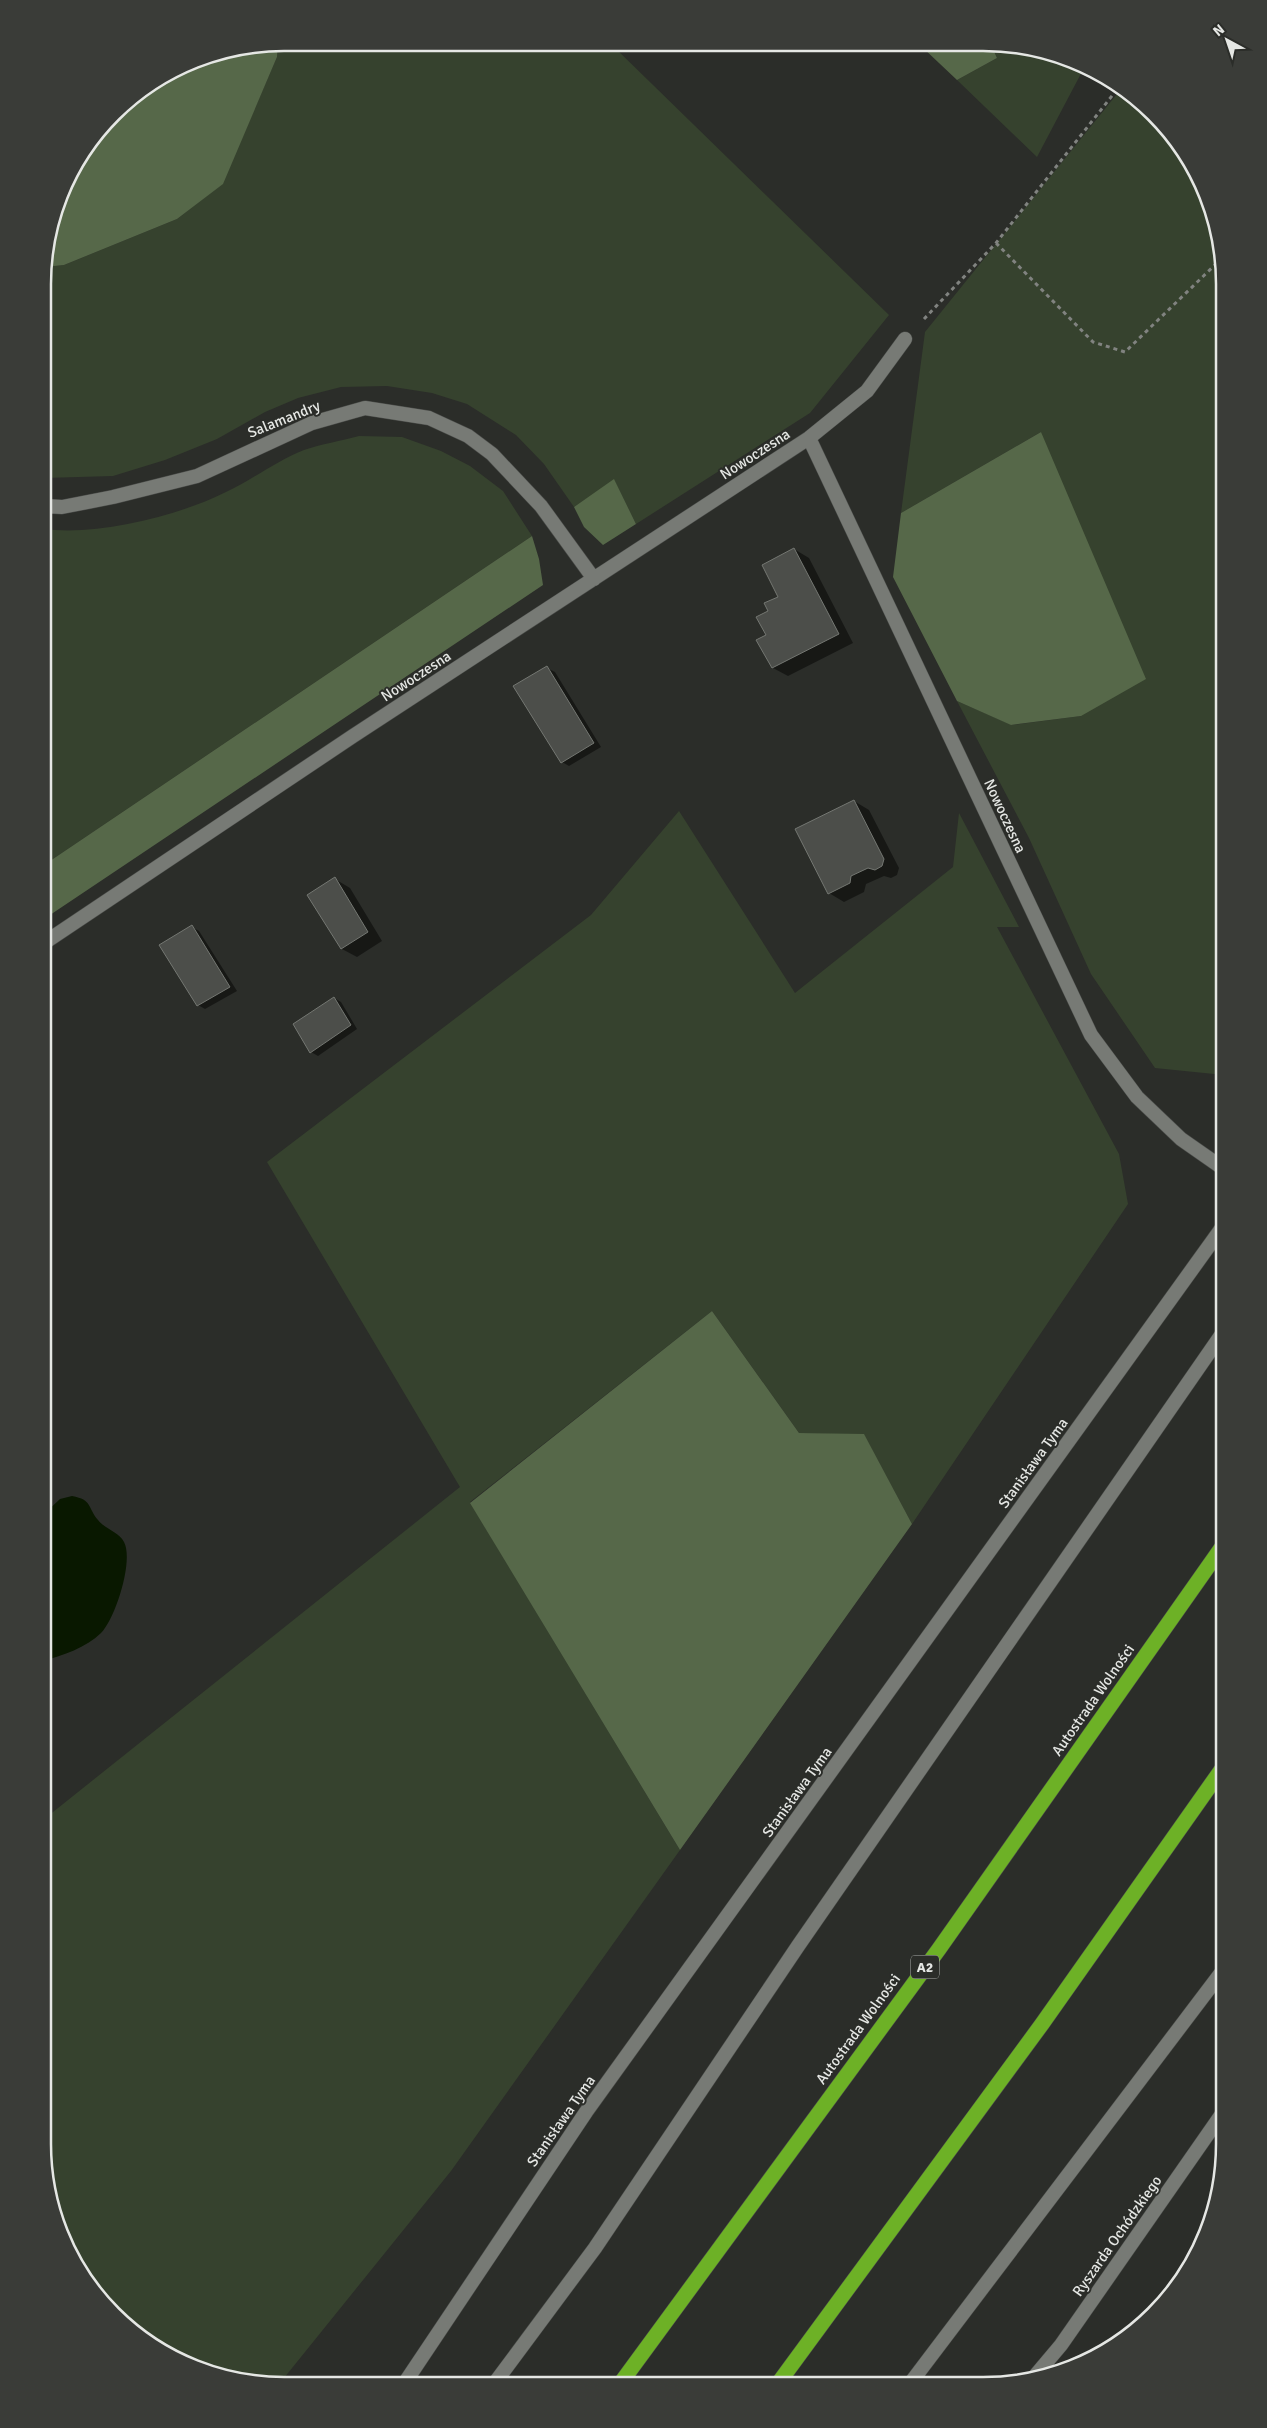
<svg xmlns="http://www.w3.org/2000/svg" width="1267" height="2428" font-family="Signika,sans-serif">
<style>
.green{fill:#36422e}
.forest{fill:#566849}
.water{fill:#091800}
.shadow{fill:#0007}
.building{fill:#4c4e4a;stroke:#747772}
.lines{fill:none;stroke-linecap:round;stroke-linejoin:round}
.service-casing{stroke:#4a4c49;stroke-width:15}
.minor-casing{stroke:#4a4c49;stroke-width:15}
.tertiary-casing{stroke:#4a4c49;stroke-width:15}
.motorway-casing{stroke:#4a4c49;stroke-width:16}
.path{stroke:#818380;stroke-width:3;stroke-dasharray:4 4;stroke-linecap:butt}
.service{stroke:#777a75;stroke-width:14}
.minor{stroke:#777a75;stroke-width:14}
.tertiary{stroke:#777a75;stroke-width:14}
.motorway{stroke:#6db126;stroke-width:15}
.labels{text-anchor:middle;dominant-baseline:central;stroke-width:4;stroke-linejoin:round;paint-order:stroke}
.shield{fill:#2b2d29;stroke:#adafac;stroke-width:1}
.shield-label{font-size:14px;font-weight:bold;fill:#e5e7e4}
.street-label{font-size:15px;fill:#e5e7e4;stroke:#2b2d29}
.rim{fill:none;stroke:#e5e7e4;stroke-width:2.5}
</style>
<rect width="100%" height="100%" fill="#2b2d29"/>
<!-- green -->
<path class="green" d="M284,43L612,45L889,315L810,413L636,524L614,480L574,507L544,464L516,435L467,404L432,393L387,386L341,387L298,398L265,412L217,439L165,460L113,476L44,478L45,267L64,265L177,219L222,184L277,57L278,44Z
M992,47H1030L1085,66L1037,157L957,80L997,58Z
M1121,89L1142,102L1184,150L1212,207L1224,284V1075L1155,1068L1091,974L1029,838L957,701L1012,725L1081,716L1041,432L901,513L925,332Z
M359,436L402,437L441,451L470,466L503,491L532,536L44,865V529C98,536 178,516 226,492C252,480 276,461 304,450C321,444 341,441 359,436Z
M679,811L795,993L953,867L959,813L1019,927H997L1119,1154L1128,1204L912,1524L864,1435L799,1433L712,1311L470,1502L680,1850L451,2171L280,2383H252L178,2361L125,2326L83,2278L55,2221L43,2144V1820L460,1487L267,1162L591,915Z"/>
<!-- forest -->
<path class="forest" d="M278,44L277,57L223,184L177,219L64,265L45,267V253L68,177L125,103L192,61Z
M921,46L992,47L997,58L957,80Z
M1041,432L1146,679L1081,716L1011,725L957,701L893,577L901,513Z
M614,479L636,524L603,545L584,527L574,507Z
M532,536L539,559L543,585L44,919V865Z
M712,1311L799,1433L864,1434L912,1524L680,1850L470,1503Z"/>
<!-- water -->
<path class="water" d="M72,1496C93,1500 87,1507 98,1520C105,1529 119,1532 124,1542C134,1561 115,1619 101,1633C86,1648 63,1655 43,1661V1515L60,1499Z"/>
<!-- shadow -->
<path class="shadow" d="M794,549L809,558L853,643L788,676L773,668L758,641L767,636L770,612L780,597Z
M547,668L555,672L601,747L569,766L562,762Z
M854,801L869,810L899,868L897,875L891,878L884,876L866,884L864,892L844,902L829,893Z
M335,879L350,888L382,941L357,957L342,949L309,895Z
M192,927L199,931L237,991L205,1009L198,1005Z
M334,998L341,1002L357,1029L318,1056L311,1052Z"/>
<!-- building -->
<path class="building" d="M794,548L839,634L772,668L756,640L766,635L756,617L768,611L764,603L778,597L762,565Z
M547,666L594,743L561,763L513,686Z
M854,800L884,859L882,866L875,870L868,868L851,876L850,883L828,894L795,829Z
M335,877L368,932L341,949L307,895Z
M192,925L230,987L197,1006L159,945Z
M334,997L351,1025L310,1053L293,1024Z"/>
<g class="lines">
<defs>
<path id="service" d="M494,2384L595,2248L798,1946L1224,1331
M909,2385L1224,1969"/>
<path id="minor" d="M809,438L1091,1035L1137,1097L1181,1139L1224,1169
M44,506L62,507L113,497L197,476L312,423L365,408L429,418L468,436L492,454L541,506L594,579
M44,943L353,736L809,438L867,391L905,339
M1034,2377L1061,2345L1224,2111"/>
<path id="tertiary" d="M404,2384L586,2112L1224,1225"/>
<path id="motorway" d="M620,2384L939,1949L1224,1544
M777,2385L1042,2024L1224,1766"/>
</defs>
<!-- service casing -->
<use href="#service" class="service-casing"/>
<!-- minor casing -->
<use href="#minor" class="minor-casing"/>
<!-- tertiary casing -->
<use href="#tertiary" class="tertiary-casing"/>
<!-- motorway casing -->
<use href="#motorway" class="motorway-casing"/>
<!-- path -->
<path class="path" d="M996,243L1093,342L1125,352L1220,260
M924,319L996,243L1119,87"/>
<!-- service -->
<use href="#service" class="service"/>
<!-- minor -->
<use href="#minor" class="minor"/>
<!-- tertiary -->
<use href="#tertiary" class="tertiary"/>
<!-- motorway -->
<use href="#motorway" class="motorway"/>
</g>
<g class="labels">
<!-- shield labels -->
<rect class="shield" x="911" y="1955.5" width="28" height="23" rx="4"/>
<g class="shield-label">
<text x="925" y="1967">A2</text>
</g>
<!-- street labels -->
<g class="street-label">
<text transform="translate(284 419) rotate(-22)">Salamandry</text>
<text transform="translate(755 454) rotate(-33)">Nowoczesna</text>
<text transform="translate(416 676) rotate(-33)">Nowoczesna</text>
<text transform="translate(1005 816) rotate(65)">Nowoczesna</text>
<text transform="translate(1033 1463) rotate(-54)">Stanisława Tyma</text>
<text transform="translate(1093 1700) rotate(-55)">Autostrada Wolności</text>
<text transform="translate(797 1792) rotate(-54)">Stanisława Tyma</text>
<text transform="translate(858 2029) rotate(-54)">Autostrada Wolności</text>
<text transform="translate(561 2121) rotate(-55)">Stanisława Tyma</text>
<text transform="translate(1117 2236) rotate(-55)">Ryszarda Ochódzkiego</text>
</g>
</g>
<!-- crop -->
<path d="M0 0H1267V2428H0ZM284 51H983A233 233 0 0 1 1216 284V2144A233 233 0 0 1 983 2377H284A233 233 0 0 1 51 2144V284A233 233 0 0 1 284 51Z" fill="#3a3c38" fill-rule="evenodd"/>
<path class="rim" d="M284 51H983A233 233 0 0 1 1216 284V2144A233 233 0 0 1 983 2377H284A233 233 0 0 1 51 2144V284A233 233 0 0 1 284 51Z"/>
<!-- north arrow -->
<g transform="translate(1227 40) rotate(320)" stroke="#2b2d29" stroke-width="4" paint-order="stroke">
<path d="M0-4L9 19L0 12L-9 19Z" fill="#e5e7e4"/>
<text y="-8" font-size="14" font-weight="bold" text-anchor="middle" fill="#e5e7e4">N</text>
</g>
</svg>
